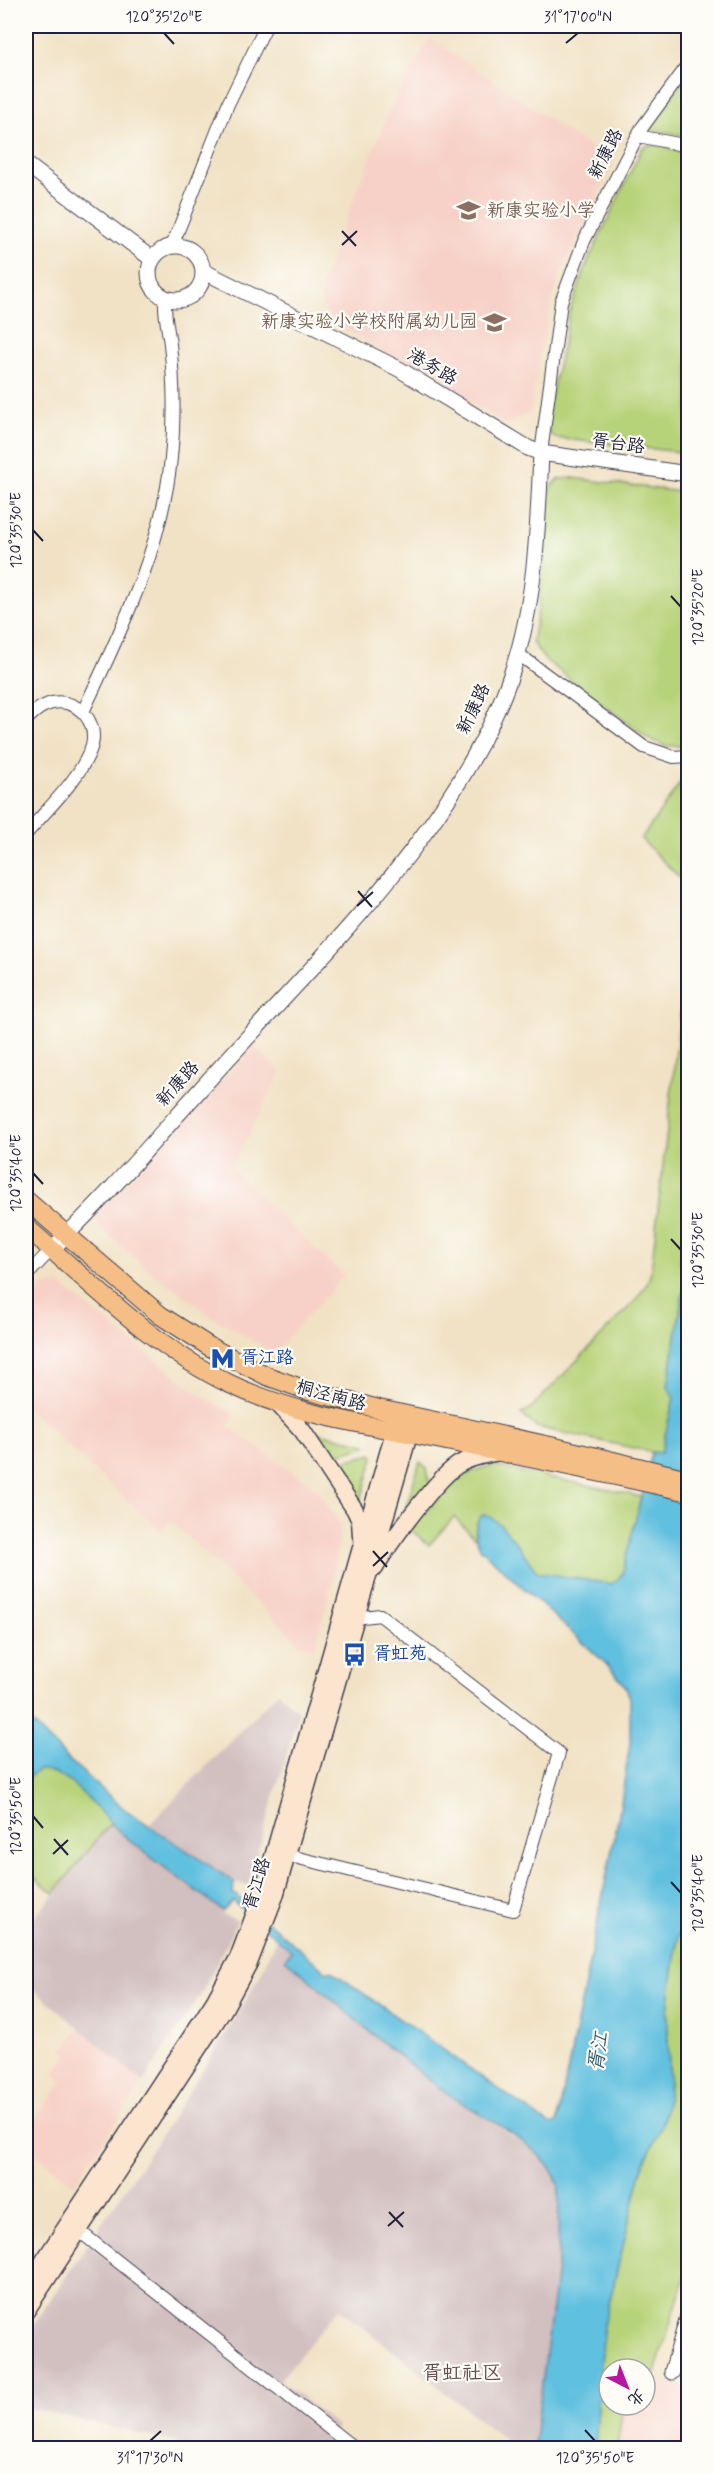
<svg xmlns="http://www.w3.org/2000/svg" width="714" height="2474" font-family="Mynerve,'LXGW WenKai TC',sans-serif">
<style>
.built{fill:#f7d1c7}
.industrial{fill:#d2bfc0}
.green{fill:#b7d379;stroke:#6c7a5a;stroke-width:1.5}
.water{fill:#61c0df;stroke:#42718d;stroke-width:1.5}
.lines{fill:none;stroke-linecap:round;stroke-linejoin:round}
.minor-casing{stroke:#413f50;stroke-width:14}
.tertiary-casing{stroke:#413f50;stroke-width:17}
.secondary-casing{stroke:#413f50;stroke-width:19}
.primary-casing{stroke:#413f50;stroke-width:20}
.minor{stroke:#fff;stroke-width:12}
.tertiary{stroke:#fff;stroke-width:15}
.secondary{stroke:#fbe5cf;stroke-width:16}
.primary{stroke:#f5be86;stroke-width:18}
.ticks{fill:none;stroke:#22223b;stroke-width:2}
.labels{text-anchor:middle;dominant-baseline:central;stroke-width:4.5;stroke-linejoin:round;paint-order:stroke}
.street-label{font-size:18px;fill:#22223b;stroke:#fdfcf7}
.education-label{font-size:18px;fill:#785e54;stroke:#fdfcf7;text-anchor:start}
.transit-label{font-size:18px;fill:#164399;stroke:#fdfcf7;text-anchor:start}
.water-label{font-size:20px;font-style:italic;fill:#385974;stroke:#fdfcf7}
.neighbourhood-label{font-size:20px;fill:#614b4a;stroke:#fdfcf7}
.neatline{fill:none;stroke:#22223b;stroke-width:2}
.ticks-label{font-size:15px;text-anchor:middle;fill:#22223b}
</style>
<rect width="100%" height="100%" fill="#fdfcf7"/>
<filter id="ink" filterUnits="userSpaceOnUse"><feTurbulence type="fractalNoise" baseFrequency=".0167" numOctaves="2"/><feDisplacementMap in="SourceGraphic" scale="12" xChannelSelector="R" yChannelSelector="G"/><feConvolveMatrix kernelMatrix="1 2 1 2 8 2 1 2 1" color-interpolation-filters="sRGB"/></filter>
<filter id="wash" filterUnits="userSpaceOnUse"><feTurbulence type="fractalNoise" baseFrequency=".008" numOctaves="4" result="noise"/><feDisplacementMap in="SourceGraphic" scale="24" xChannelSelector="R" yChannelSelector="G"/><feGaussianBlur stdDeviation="1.35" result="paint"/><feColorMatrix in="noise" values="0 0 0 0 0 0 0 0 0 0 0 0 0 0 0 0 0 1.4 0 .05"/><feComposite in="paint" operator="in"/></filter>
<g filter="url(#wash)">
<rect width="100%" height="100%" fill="#f1e2c5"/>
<!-- built -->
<path class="built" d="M430,38L613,163L566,261L553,296L541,349L530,413L506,424L337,324L326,312L320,297L322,285L352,203L391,107Z
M254,1047L281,1072L231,1169L344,1276L274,1353L214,1318L139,1262L99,1227L97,1214Z
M58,1283L186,1384L205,1398L235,1414L227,1426L317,1489L341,1526L333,1578L315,1649L301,1644L171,1521L160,1531L26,1407V1302L43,1286Z
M80,2028L143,2082L74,2184L26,2147V2129L63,2082L54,2072L68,2055L62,2050Z
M645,2373L688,2390V2448H617L623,2405H645Z"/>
<!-- industrial -->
<path class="industrial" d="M278,1692L299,1712L248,1885L234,1882L150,1824Z
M111,1822L121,1833L223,1911V1915L238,1920L203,1991L143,2082L26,1983V1929Z
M276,1938L292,1951L286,1959L371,2032L441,2089L536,2152L555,2176L559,2185L558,2260L534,2448H515L339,2308L280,2380L338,2427L321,2448H178V2443L26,2407V2336L150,2152L225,2035L260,1976Z"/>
<!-- green -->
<path class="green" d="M688,73V136L649,129L683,81Z
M648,145H660L688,153V453L555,438L550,434L547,414L571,308L588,261L642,148Z
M573,478L688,493V746H665L646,737L544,659L532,642L540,600L550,488L559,479Z
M688,772V901L682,880L641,839Z
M688,945V1191L681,1262L688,1263L668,1385L674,1398L661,1453L652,1452L536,1427L521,1414L530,1409L634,1302L647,1284L651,1272Z
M314,1432L367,1444V1446L327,1457L312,1433Z
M372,1454L374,1457L359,1506L332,1464Z
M420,1462L427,1468L430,1486L402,1519Z
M496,1466C544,1478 593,1485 641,1497C637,1513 627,1572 617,1581C613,1585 608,1584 603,1584L536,1572L508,1534L484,1515L480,1517L476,1524L475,1538L454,1517L429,1545L411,1530C435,1502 456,1469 496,1466Z
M26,1717L70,1761L123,1808L54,1893L26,1871Z
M688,1881V2267L654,2376L645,2373V2369H636L626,2365V2369H609V2405H623L617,2448H595L604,2324L640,2176C646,2154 660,2135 665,2113C673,2080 666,2045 668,2012C672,1968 680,1925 688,1881Z"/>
<!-- water -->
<path class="water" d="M688,1191V1881C680,1925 672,1968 668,2012C666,2045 673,2080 665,2113C660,2135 646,2154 640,2176L604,2324L595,2448H534L558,2260L559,2185C542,2140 477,2116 440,2088C386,2048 336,2002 285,1959L292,1951L233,1901L223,1911L219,1908C187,1883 152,1860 121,1833C99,1814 70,1769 39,1770L26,1779V1717L70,1761L123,1808L234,1882L233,1893L327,1972L330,1970L550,2125L557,2123L620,1809L630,1743V1698L625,1685L605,1663L481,1549C474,1538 474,1528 480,1517L484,1515C503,1519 525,1556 537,1572L611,1584L622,1575L652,1452L661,1453L674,1398L668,1386L688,1264L681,1262Z"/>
</g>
<g filter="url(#ink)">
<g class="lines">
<defs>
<path id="minor" d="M638,136L688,146
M172,246L228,104L266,26
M541,453L561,302L584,241L641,129L688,65
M517,653L644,747L674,757L688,756
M83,712C121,630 162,549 171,458C175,421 174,381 170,344C168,328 164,315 165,299
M26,720C30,716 37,709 44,706C70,693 99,717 92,745C83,776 47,809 26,834
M26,1276L51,1250
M286,1855L513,1910L559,1753L380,1615L355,1618
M78,2230L354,2448"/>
<path id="tertiary" d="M26,164L152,259
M149 273a27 27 0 1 1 54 0a27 27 0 1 1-54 0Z
M203,271L399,369L528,448L541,453L688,474
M51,1250C113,1191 168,1124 226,1061C330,947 464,818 513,669C536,600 538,524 541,453
M672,2372L688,2316"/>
<path id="secondary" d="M279,1405L302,1430L355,1510L360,1521L361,1536
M375,1568C388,1545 439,1474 461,1463C472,1457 486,1455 498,1452
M26,2288L214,2002L238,1958L263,1892L398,1418
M26,2311L224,2009L249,1963L275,1896L413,1421"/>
<path id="primary" d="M26,1200L160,1315L210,1347L267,1376L309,1391L379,1409L555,1447L688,1479
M26,1227C90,1282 153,1347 230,1384C292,1414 360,1423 427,1437C514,1455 601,1472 688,1492"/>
</defs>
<!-- minor casing -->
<use href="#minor" class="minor-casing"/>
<!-- tertiary casing -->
<use href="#tertiary" class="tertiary-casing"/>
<!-- secondary casing -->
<use href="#secondary" class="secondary-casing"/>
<!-- primary casing -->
<use href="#primary" class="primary-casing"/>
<!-- minor -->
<use href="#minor" class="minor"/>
<!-- tertiary -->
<use href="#tertiary" class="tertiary"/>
<!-- secondary -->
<use href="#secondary" class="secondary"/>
<!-- primary -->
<use href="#primary" class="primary"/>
</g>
</g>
<!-- ticks -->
<path class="ticks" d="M164,33L174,44M566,43L578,33M342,231L356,246M342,245L357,231M33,530L43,541M671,596L681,607M358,891L372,907M357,906L373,892M33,1173L43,1184M671,1239L681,1250M373,1551L387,1567M373,1566L388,1552M33,1816L43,1828M54,1839L68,1855M53,1854L68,1840M671,1882L681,1893M389,2212L403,2227M388,2226L404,2212M585,2430L595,2441M150,2441L161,2431"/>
<!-- icons -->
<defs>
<symbol id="school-bare" viewBox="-9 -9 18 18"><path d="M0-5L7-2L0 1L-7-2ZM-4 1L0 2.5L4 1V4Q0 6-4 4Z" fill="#8d6e63" stroke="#fdfcf7" stroke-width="2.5" paint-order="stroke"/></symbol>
<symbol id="metro-bare" viewBox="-9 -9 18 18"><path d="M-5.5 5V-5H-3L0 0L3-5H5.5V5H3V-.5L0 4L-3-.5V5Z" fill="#1a4fb4" stroke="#fdfcf7" stroke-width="2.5" paint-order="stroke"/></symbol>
<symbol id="bus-bare" viewBox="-9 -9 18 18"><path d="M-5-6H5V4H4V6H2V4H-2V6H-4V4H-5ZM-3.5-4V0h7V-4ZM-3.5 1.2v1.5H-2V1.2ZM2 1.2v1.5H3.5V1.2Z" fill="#1a4fb4" stroke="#fdfcf7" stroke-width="2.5" paint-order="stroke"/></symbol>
</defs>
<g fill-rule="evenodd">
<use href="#school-bare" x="452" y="194" width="33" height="33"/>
<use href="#school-bare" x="478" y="306" width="33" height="33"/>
<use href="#metro-bare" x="206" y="1342" width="33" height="33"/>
<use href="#bus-bare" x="338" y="1638" width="33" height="33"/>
</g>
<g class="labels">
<!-- street labels -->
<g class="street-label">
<text transform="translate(606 154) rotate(-63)">新康路</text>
<text transform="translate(432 367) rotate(31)">港务路</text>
<text transform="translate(618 444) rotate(8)">胥台路</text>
<text transform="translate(474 709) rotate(-65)">新康路</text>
<text transform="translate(178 1084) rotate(-48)">新康路</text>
<text transform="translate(331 1396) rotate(15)">桐泾南路</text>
<text transform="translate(257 1884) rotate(-73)">胥江路</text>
</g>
<!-- education labels -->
<g class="education-label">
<text x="487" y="211">新康实验小学</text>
<text x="477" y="322" text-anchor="end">新康实验小学校附属幼儿园</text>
</g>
<!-- transit labels -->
<g class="transit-label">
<text x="240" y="1358">胥江路</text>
<text x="373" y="1654">胥虹苑</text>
</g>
<!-- water labels -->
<g class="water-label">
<text transform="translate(599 2052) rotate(-81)">胥江</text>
</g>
<!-- neighbourhood labels -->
<g class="neighbourhood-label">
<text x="462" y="2373">胥虹社区</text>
</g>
</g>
<!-- margin -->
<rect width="714" height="2474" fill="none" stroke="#fdfcf7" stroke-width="66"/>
<!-- north arrow -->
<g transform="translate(627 2387) rotate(138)"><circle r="28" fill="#fdfcf7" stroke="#a5a5ac" stroke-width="1.5"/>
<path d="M0-4.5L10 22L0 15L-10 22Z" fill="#b5179e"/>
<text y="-9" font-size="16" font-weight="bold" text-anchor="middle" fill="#22223b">北</text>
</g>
<rect x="33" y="33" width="648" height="2408" class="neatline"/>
<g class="ticks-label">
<text x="164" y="22">120°35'20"E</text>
<text x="578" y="22">31°17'00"N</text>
<text transform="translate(16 530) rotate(-90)" y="5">120°35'30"E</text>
<text transform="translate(698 607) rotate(-90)" y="5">120°35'20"E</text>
<text transform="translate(16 1173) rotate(-90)" y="5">120°35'40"E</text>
<text transform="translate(698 1250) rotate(-90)" y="5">120°35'30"E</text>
<text transform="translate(16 1816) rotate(-90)" y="5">120°35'50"E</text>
<text transform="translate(698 1893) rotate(-90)" y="5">120°35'40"E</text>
<text x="150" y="2463">31°17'30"N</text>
<text x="595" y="2463">120°35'50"E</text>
</g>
</svg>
